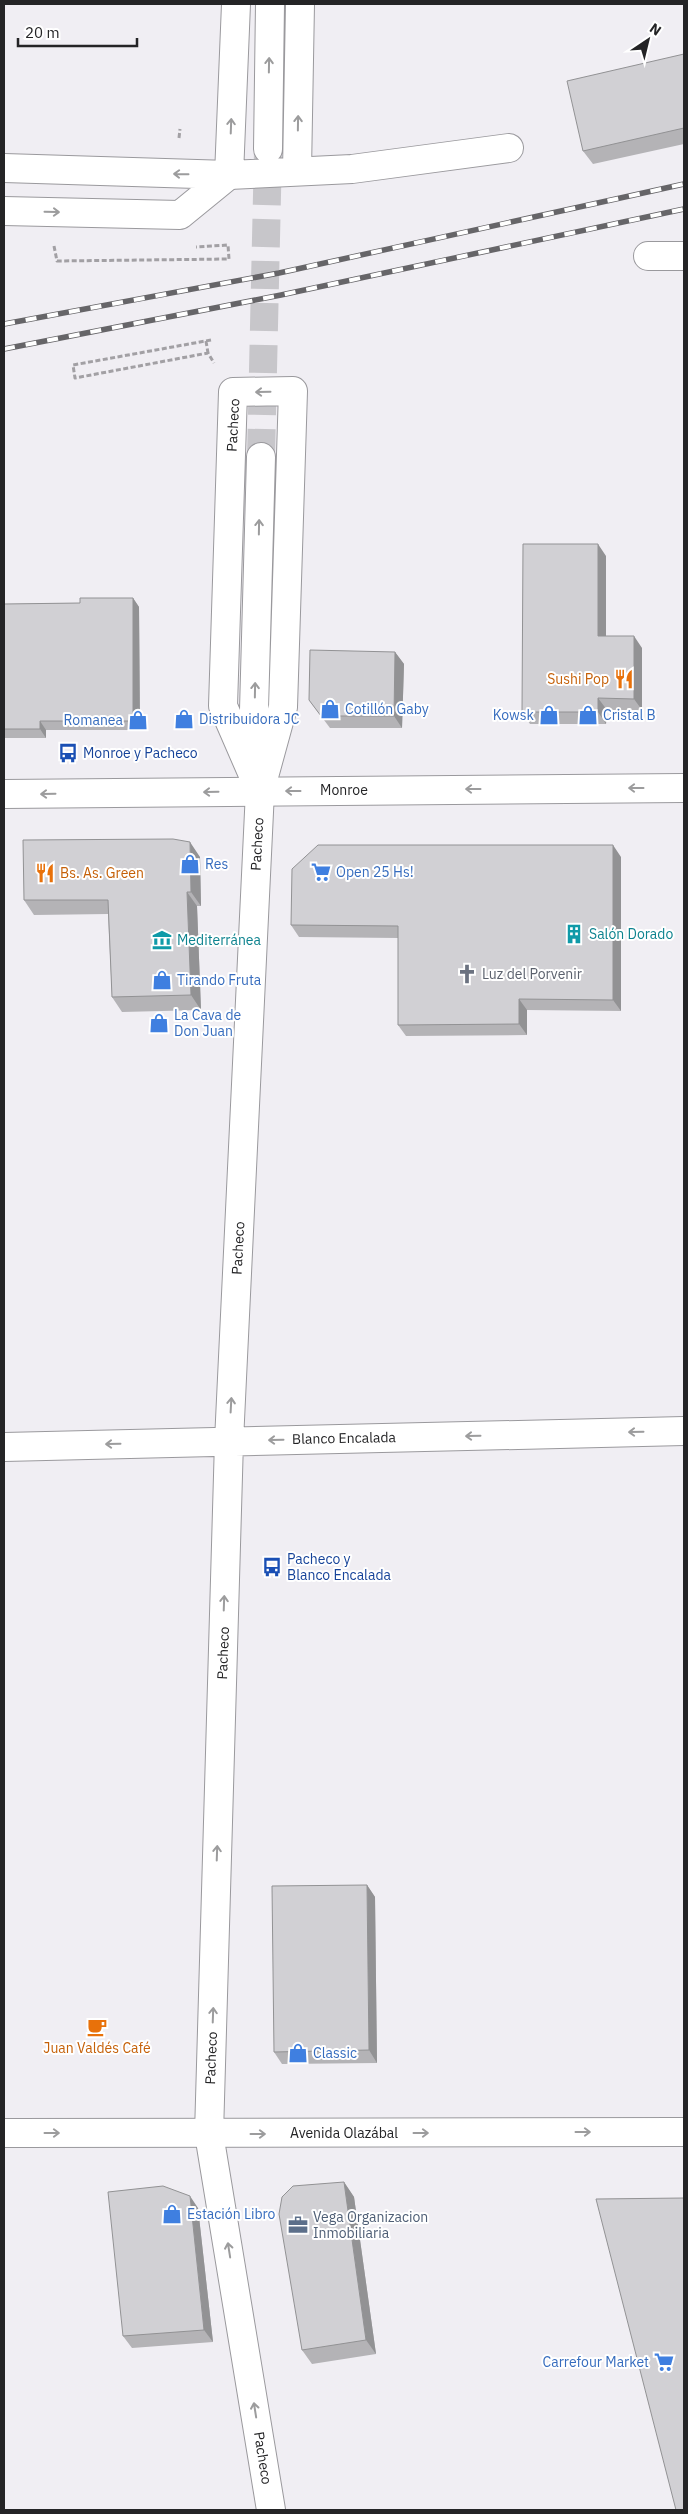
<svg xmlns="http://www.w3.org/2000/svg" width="688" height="2514" font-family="'IBM Plex Sans',sans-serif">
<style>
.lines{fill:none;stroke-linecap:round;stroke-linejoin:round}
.street-tunnel{stroke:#c7c6ca;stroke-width:28;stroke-dasharray:28 14;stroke-linecap:butt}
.street-casing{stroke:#9a999d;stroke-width:30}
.secondary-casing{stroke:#9a999d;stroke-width:30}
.path{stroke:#a2a0a4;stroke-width:3;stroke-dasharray:5 2.5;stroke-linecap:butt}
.street{stroke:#fff;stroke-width:28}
.secondary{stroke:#fff;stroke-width:28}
.rail-casing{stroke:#666568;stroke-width:5.5}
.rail{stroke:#fff;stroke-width:4;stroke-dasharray:11;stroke-linecap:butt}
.wall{fill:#b4b3b6}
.shaded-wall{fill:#929294}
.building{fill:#d1d0d4;stroke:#929294}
.oneway{stroke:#9c9c9d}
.labels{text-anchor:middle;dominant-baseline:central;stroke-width:4;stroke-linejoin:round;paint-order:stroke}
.street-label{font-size:14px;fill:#242426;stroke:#fff}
.food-label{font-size:14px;fill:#c56008;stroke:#fff;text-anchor:end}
.shop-label{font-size:14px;fill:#366cbe;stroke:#fff;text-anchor:start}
.transit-label{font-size:14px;fill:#164399;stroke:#fff;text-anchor:start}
.culture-label{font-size:14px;fill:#0d838f;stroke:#fff;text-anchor:start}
.worship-label{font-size:14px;fill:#5b616d;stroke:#fff;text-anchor:start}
.service-label{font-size:14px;fill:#4e5e75;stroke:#fff;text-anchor:start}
</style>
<rect width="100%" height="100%" fill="#f0eef3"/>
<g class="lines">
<!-- street-tunnel -->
<path class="street-tunnel" d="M261,457L268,151"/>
<defs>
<path id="street" d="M236,4L229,175L352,169L509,148
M268,149L270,4
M297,171L300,4
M648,256H684
M293,391L283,707L260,791L223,706L233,392Z
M261,457L254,710L260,791L229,1441L209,2134L271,2510
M4,1447L684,1431"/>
<path id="secondary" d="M4,168L229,175
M4,211L180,215L229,175
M4,794L684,788
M4,2133L684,2132"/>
</defs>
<!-- street casing -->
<use href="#street" class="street-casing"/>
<!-- secondary casing -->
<use href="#secondary" class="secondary-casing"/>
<!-- path -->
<path class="path" d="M179,138L180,129
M54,246L57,261L229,259L228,245L196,247
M211,340L73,365L75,378L208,353L214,363
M206,341L208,353"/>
<!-- street -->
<use href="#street" class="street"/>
<!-- secondary -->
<use href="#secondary" class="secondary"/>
<defs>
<path id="rail" d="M4,324L279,273L684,184
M4,349L281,295L684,209"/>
</defs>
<!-- rail casing -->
<use href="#rail" class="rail-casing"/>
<!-- rail -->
<use href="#rail" class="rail"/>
</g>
<!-- wall -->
<path class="wall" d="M684,54V144L593,164L583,151Z
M606,556V636L642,648V710H607L606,724H530L522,712Z
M133,598L139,607L140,730H46V738H4V604L80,603Z
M395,652L404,664L402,728H330L309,700Z
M200,857L201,906H197L201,1010L122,1012L112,997L108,914L34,915L24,900Z
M621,857V1011L527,1010V1035L406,1036L398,1025V938L299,937L291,925Z
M367,1885L375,1897L377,2063L282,2064L274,2052Z
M344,2182L354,2197L376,2354L312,2364L302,2350Z
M198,2208L213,2342L132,2348L123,2336Z"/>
<!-- shaded-wall -->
<path class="shaded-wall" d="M598,544L606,556V648L598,636Z
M133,598L139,607L140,730L133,721Z
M634,636L642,648V710L634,699Z
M395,652L404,664L402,728L394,716Z
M598,698L607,710L606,724L598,712Z
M40,721L46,730V738L40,729Z
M190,842L200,857L201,906L191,892Z
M613,845L621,857V1011L613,1000Z
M187,892L197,906L201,1010L191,995Z
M519,999L527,1010V1035L519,1024Z
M367,1885L375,1897L377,2063L369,2050Z
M344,2182L354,2197L376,2354L366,2340Z
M190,2196L198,2208L213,2342L204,2330Z"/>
<!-- building -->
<path class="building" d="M684,54V128L583,151L567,81Z
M523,544H598V636H634V699L598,698V712H522Z
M80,598H133V721H40V729H4V604L80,603Z
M310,650L395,652L394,716H321L309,700Z
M173,839L190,842L191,892H187L191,995L112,997L108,900H24L23,840Z
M318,845H613V1000L519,999V1024L398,1025V926L291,925L292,869Z
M367,1885L369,2050L274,2052L272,1886Z
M344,2182L366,2340L302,2350L279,2214L282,2197L293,2186Z
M163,2186L190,2196L204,2330L123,2336L108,2192Z
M684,2198V2510H676L596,2199Z"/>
<!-- one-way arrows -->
<defs><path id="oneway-shaft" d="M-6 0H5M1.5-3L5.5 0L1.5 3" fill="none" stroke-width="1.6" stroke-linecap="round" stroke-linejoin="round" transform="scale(1.25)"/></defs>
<g class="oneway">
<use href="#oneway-shaft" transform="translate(269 65) rotate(-89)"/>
<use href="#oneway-shaft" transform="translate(298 123) rotate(-89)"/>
<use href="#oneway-shaft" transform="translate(231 126) rotate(-88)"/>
<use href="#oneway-shaft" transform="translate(181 174) rotate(-179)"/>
<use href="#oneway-shaft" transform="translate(52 212) rotate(1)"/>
<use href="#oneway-shaft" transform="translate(263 392) rotate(179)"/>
<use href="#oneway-shaft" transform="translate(259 527) rotate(-89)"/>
<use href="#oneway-shaft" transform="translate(255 690) rotate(-89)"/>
<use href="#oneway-shaft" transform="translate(636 788) rotate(180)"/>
<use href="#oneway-shaft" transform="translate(473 789) rotate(180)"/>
<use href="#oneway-shaft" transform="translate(293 791) rotate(180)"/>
<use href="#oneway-shaft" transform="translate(211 792) rotate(179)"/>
<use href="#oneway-shaft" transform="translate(48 794) rotate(179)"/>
<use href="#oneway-shaft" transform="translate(231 1405) rotate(-87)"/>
<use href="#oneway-shaft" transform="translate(636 1432) rotate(179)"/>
<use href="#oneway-shaft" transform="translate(473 1436) rotate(179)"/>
<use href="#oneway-shaft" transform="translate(276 1440) rotate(179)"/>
<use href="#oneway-shaft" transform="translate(113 1444) rotate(179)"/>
<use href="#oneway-shaft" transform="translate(224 1603) rotate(-88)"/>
<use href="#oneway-shaft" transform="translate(217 1853) rotate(-88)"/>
<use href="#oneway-shaft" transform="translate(213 2015) rotate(-88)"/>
<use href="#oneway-shaft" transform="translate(583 2132)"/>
<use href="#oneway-shaft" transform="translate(52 2133)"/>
<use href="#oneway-shaft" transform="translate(421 2133)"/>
<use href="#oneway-shaft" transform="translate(258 2134)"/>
<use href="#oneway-shaft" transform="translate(229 2250) rotate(-99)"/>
<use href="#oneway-shaft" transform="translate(255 2410) rotate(-99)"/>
</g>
<!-- icons -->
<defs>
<symbol id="restaurant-bare" viewBox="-9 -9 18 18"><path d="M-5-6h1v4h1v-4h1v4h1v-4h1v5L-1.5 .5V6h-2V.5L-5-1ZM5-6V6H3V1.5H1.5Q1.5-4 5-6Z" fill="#e8710a" stroke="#fff" stroke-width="2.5" paint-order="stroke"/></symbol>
<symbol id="shop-bare" viewBox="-9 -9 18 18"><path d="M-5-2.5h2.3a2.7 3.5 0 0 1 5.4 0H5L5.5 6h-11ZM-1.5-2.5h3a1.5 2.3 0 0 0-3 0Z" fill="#3f7fe0" stroke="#fff" stroke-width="2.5" paint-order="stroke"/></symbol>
<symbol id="bus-bare" viewBox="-9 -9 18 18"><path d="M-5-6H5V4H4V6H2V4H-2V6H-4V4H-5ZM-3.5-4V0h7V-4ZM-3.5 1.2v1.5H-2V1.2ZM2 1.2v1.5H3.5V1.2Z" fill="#1a4fb4" stroke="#fff" stroke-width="2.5" paint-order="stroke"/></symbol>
<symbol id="supermarket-bare" viewBox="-9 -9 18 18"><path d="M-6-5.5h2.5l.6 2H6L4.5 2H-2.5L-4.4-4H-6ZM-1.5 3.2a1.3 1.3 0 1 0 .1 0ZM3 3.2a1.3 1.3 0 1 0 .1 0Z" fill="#3f7fe0" stroke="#fff" stroke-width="2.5" paint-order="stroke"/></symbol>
<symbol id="building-bare" viewBox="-9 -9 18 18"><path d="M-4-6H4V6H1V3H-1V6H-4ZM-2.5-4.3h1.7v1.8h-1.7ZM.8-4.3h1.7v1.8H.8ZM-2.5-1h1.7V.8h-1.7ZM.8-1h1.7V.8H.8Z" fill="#0f9aa8" stroke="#fff" stroke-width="2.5" paint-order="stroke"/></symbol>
<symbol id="museum-bare" viewBox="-9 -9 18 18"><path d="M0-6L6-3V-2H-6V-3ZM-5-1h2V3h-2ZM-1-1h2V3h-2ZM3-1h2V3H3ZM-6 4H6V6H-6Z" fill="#0f9aa8" stroke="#fff" stroke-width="2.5" paint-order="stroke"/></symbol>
<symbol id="church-bare" viewBox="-9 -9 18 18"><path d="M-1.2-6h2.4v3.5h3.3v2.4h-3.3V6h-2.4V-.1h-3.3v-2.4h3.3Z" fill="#6b7280" stroke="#fff" stroke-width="2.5" paint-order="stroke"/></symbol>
<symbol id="cafe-bare" viewBox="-9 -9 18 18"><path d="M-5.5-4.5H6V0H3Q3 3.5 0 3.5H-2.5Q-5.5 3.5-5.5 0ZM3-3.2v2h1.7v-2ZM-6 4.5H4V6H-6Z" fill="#e8710a" stroke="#fff" stroke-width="2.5" paint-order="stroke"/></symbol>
<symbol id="office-bare" viewBox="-9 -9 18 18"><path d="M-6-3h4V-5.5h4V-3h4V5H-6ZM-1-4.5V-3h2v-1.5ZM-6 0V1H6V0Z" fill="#5c6f8a" stroke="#fff" stroke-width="2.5" paint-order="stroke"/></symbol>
</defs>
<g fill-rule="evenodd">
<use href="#restaurant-bare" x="610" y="665" width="28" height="28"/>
<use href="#shop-bare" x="316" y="695" width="28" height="28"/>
<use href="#shop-bare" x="535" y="701" width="28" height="28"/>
<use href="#shop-bare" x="574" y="701" width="28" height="28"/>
<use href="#shop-bare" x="170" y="705" width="28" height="28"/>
<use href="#shop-bare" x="124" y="706" width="28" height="28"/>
<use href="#bus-bare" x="54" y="739" width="28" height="28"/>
<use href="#shop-bare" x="176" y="850" width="28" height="28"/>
<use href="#supermarket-bare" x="307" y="858" width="28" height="28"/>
<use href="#restaurant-bare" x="31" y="859" width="28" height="28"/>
<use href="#building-bare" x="560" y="920" width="28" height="28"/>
<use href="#museum-bare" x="148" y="926" width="28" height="28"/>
<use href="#church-bare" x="453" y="960" width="28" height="28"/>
<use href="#shop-bare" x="148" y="966" width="28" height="28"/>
<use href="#shop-bare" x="145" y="1009" width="28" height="28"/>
<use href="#bus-bare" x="258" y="1553" width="28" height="28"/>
<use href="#cafe-bare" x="83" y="2013" width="28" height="28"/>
<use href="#shop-bare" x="284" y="2039" width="28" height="28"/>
<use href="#shop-bare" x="158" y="2200" width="28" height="28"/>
<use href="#office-bare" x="284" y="2211" width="28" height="28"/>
<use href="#supermarket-bare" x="650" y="2348" width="28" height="28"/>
</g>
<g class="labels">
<!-- street labels -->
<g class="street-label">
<text transform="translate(233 425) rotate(-87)">Pacheco</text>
<text x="344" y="790">Monroe</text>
<text transform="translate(257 844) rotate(-87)">Pacheco</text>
<text transform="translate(238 1248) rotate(-87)">Pacheco</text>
<text transform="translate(344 1438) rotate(-1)">Blanco Encalada</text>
<text transform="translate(223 1653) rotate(-88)">Pacheco</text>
<text transform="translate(211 2058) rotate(-88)">Pacheco</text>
<text x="344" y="2133">Avenida Olazábal</text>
<text transform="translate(263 2458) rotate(81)">Pacheco</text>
</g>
<!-- food labels -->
<g class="food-label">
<text x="609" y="679">Sushi Pop</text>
<text x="60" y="873" text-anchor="start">Bs. As. Green</text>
<text x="97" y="2048" text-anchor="middle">Juan Valdés Café</text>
</g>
<!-- shop labels -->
<g class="shop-label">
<text x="345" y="709">Cotillón Gaby</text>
<text x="534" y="715" text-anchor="end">Kowsk</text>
<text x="603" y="715">Cristal B</text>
<text x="199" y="719">Distribuidora JC</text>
<text x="123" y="720" text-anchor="end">Romanea</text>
<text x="205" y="864">Res</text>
<text x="336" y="872">Open 25 Hs!</text>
<text x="177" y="980">Tirando Fruta</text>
<text x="174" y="1015">La Cava de<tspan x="174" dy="16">Don Juan</tspan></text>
<text x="313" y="2053">Classic</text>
<text x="187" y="2214">Estación Libro</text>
<text x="649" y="2362" text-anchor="end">Carrefour Market</text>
</g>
<!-- transit labels -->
<g class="transit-label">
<text x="83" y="753">Monroe y Pacheco</text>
<text x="287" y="1559">Pacheco y<tspan x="287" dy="16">Blanco Encalada</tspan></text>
</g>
<!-- culture labels -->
<g class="culture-label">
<text x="589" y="934">Salón Dorado</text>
<text x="177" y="940">Mediterránea</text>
</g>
<!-- worship labels -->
<g class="worship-label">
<text x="482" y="974">Luz del Porvenir</text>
</g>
<!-- service labels -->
<g class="service-label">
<text x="313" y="2217">Vega Organizacion<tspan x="313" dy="16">Inmobiliaria</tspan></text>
</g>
</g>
<!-- border -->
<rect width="688" height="2514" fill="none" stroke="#242426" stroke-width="10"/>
<!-- north arrow -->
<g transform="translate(648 40) rotate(35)" stroke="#ffffff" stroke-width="4" paint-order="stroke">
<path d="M0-4L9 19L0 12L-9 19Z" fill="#242426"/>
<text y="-8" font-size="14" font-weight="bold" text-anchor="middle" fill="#242426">N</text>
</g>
<!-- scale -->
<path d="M18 38v8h119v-8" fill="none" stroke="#242426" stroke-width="2.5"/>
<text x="25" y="38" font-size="15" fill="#242426" stroke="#ffffff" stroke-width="4" paint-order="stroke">20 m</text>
</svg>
